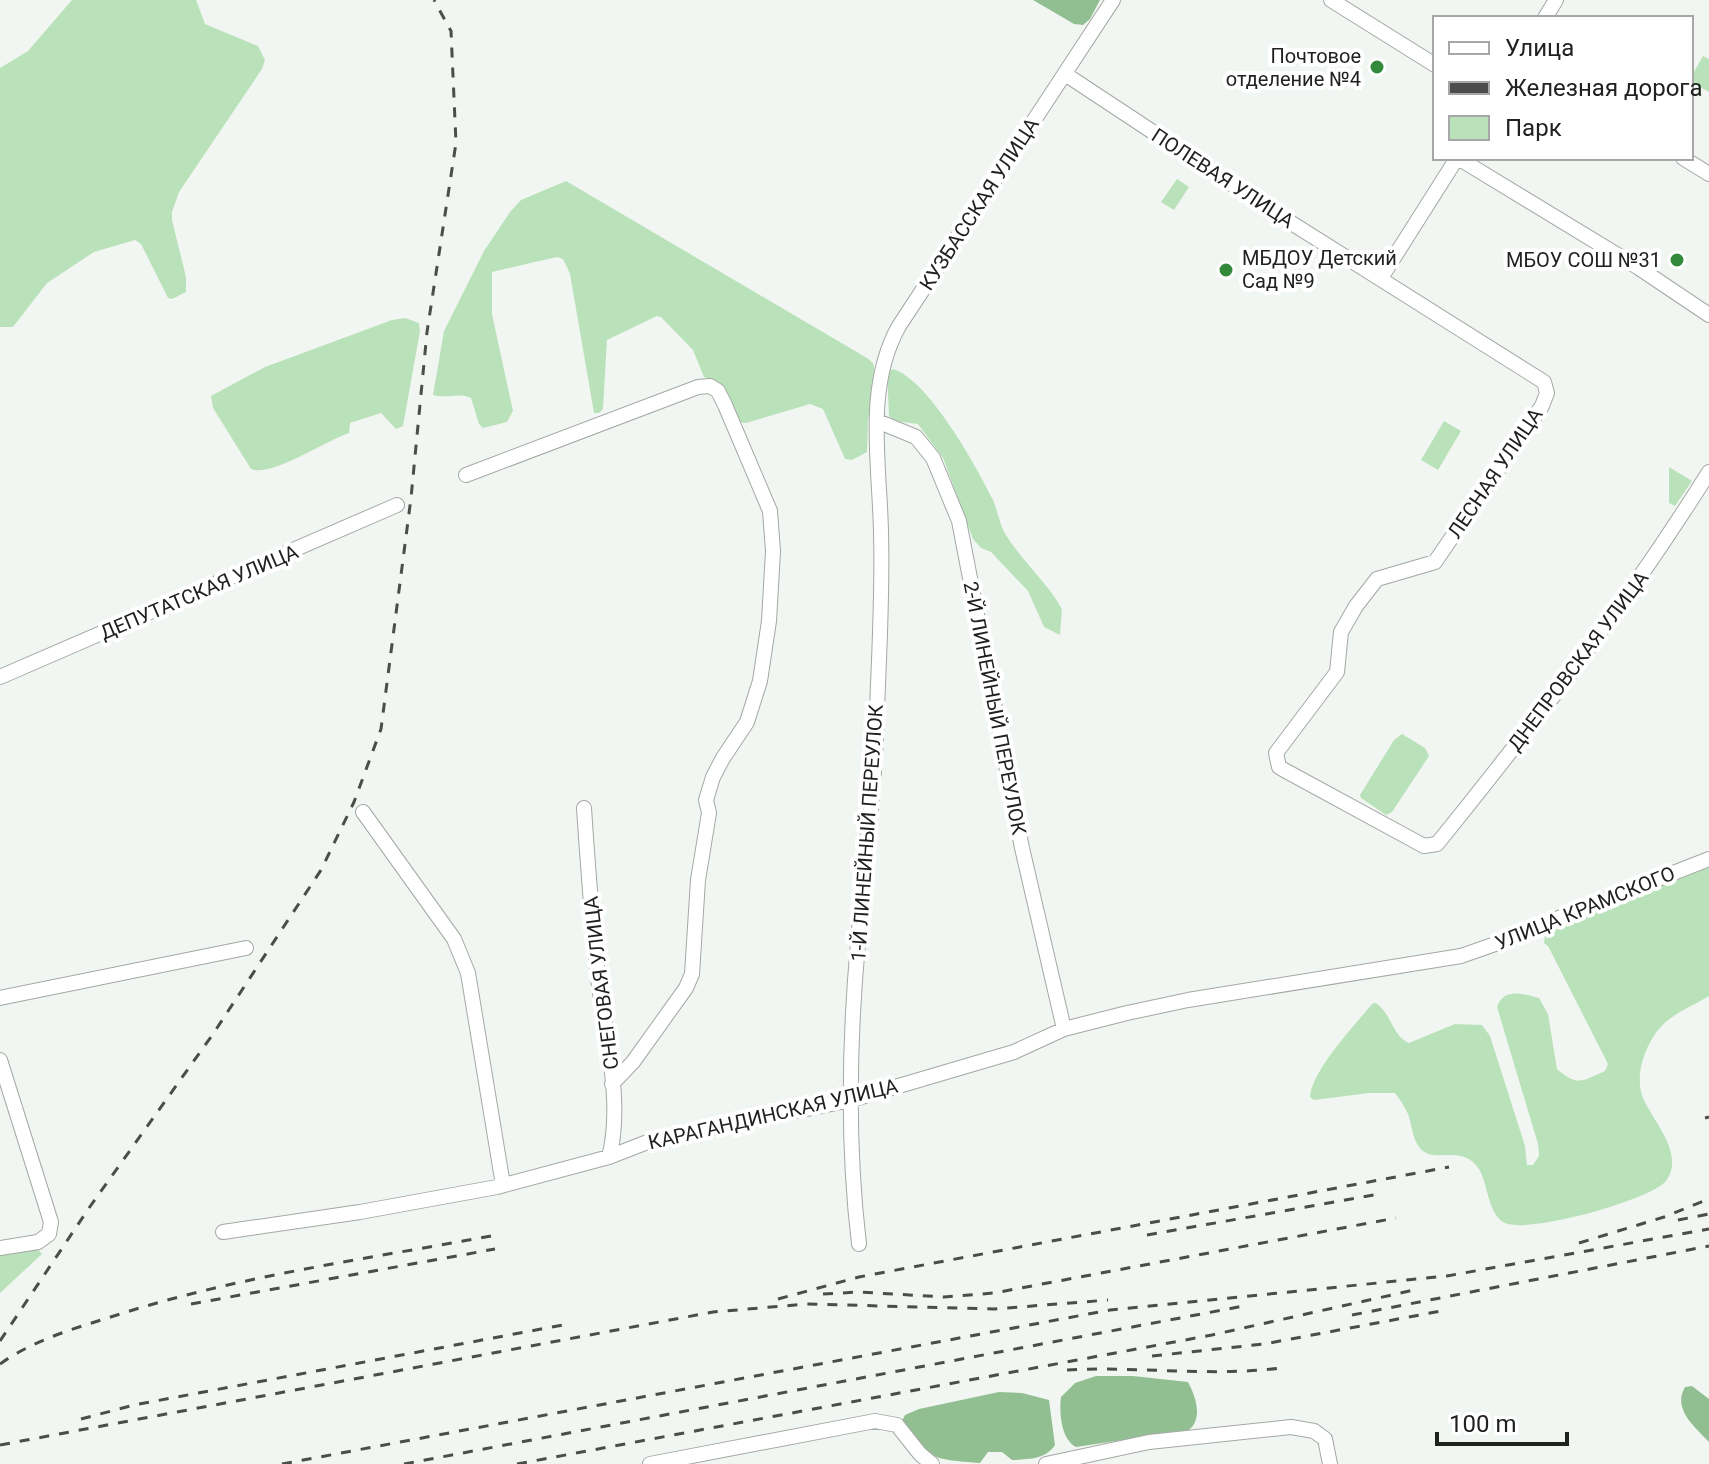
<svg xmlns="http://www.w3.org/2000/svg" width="1709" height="1464" font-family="Roboto,sans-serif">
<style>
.green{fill:#bae2ba}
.forest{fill:#92bf92}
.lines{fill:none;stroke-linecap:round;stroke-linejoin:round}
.minor-casing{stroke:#a4a8a4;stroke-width:16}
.minor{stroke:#fff;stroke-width:14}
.rail{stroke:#4b4d4b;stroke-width:3;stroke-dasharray:10 10;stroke-linecap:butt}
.poi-dot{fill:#328a3a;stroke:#fff;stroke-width:3}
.labels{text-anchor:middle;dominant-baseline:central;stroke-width:8;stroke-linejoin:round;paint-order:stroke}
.poi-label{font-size:20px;fill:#202220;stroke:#fff;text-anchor:end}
.street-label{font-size:20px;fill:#202220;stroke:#fff}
</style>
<rect width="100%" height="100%" fill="#f2f6f2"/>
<!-- green -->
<path class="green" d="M72,0H196L205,24L258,46L265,60L262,69L179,192L172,212V220L186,277V292L172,299L168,298L141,244L135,240L94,252L47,283L13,327H0V68L28,51Z
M1703,56L1709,59V92L1691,82V77Z
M1177,179L1189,187L1174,210L1161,202Z
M566,181L867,358L873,363L875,371L868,420L867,452L852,460L845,459L823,409L810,404L746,423L738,422L718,383L704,377L693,350L661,317L657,316L607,340L603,409L599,413H594L570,274L563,259L557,257L492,272V314L513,411L507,422L483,428L479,424L471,398C459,392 446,399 433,395L444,331L484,251L510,212L521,200Z
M405,318L419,323L420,331L403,426L396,429L381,413L350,423L349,433C327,440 270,478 251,469L213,408L211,396L265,367L392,320Z
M893,369C928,379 977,467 993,500C998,511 999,524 1006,535C1022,561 1047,582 1062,609L1060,635L1044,627L1028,591L991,552L981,548L973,539L943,458L918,424L894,421L889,416L887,372Z
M1444,421L1461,431L1438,470L1421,460Z
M1669,467L1692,481L1675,506L1669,503Z
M1402,734L1425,748L1429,756L1392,812L1386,815L1361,798L1360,795L1394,740Z
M1709,865V996C1696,1004 1679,1011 1667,1021C1648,1036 1633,1074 1643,1098C1652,1120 1686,1154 1666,1181C1651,1200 1528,1234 1505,1223C1488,1215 1488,1184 1479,1169C1461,1143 1433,1165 1420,1148C1412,1139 1412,1124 1408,1114C1405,1107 1400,1100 1395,1093H1369L1314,1100L1310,1097C1312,1070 1354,1026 1372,1004L1376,1003C1391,1013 1393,1037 1409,1043L1455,1024L1482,1025L1490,1036L1525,1146L1527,1165H1533L1539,1156L1538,1144L1497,1007C1504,987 1523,994 1539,998L1548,1014L1557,1069C1578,1087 1582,1081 1605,1071L1608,1064L1548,946L1544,943L1545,934Z
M38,1249L42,1254L0,1293V1255Z"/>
<!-- forest -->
<path class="forest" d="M1033,0H1100L1090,19L1083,25L1074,24Z
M1096,1376H1133L1188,1382C1196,1397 1203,1418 1189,1430L1076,1447C1061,1439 1059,1412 1061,1397L1075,1383Z
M1692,1386L1709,1399V1442C1695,1427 1672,1409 1685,1387Z
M999,1392L1022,1393L1049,1400L1055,1445C1045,1460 1028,1459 1012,1460L1002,1452H988L980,1463C932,1459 931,1461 902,1421L905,1415L919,1409Z"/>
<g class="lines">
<defs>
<path id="minor" d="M1331,0L1435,65
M1545,18L1556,0
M1065,74L1274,212L1544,382L1547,393L1542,406L1435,562L1377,579L1356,606L1341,632L1337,672L1276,753L1279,767L1286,771L1424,846L1437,844C1534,724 1627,603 1709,472
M1458,158L1639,268L1709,315
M1683,158L1709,174
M1381,278L1457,158
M877,421L916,437L933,458L959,521L1022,848L1064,1029
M466,475L698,387L710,386L718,391L725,405L770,511L773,551L769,621L760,681L747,722L723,758L713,777L706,800L709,813L698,880L692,974L686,988L633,1062L612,1084
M0,677L397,505
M584,808C588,868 592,927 599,986C606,1038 623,1105 609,1157
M363,812L454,939L468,973L503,1185
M0,998L246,948
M0,1060L51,1222L49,1234L38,1242L0,1248
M223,1232L360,1212L497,1187L609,1157L650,1141L851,1100L1014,1052L1064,1029L1127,1013L1188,1000L1461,956L1535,930L1546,923L1709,859
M859,1244C847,1144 849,1043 858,943C863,875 873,807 876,738C878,670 883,601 881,533C880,465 864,388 899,326L1113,0
M650,1464L875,1421L897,1425L920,1454L932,1464
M1046,1464L1149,1442L1291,1427L1314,1431L1325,1439L1330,1464"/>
</defs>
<!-- minor casing -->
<use href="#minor" class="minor-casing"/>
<!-- minor -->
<use href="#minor" class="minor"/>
<!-- rail -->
<path class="rail" d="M1705,1118L1709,1117
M1678,1220L1709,1214
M1147,1235L1374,1195
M1579,1243L1664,1217L1709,1199
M823,1294L859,1292L944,1297L994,1293L1396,1218
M778,1299L859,1277L1449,1167
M191,1304L495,1249
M1352,1315L1709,1246
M0,1341L89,1208L213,1034L321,870L354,802L381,729L411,498L427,332L456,143L451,31L434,0
M1152,1356L1264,1344L1441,1311
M0,1364C35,1339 76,1328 117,1315C238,1276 366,1259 491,1236
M1067,1370C1139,1366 1210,1377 1281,1368
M81,1419L134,1405L568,1324
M0,1445L713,1312L807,1304L994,1309L1108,1300
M282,1464L1110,1310L1447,1276L1709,1229
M404,1464L1249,1305
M517,1464L1212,1335L1414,1290"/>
</g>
<!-- markers -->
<g class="poi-dot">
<circle cx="1377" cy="67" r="8"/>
<circle cx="1677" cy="260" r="8"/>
<circle cx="1226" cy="270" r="8"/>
</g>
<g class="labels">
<!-- poi labels -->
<g class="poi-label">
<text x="1361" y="56">Почтовое<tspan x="1361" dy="23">отделение №4</tspan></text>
<text x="1242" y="258" text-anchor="start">МБДОУ Детский<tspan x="1242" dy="23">Сад №9</tspan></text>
<text x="1661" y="260">МБОУ СОШ №31</text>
</g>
<!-- street labels -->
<g class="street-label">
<text transform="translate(1223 178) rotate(33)">ПОЛЕВАЯ УЛИЦА</text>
<text transform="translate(979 204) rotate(-57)">КУЗБАССКАЯ УЛИЦА</text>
<text transform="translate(1495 473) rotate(-56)">ЛЕСНАЯ УЛИЦА</text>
<text transform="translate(199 592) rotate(-23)">ДЕПУТАТСКАЯ УЛИЦА</text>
<text transform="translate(1578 661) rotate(-53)">ДНЕПРОВСКАЯ УЛИЦА</text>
<text transform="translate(995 708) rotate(79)">2-Й ЛИНЕЙНЫЙ ПЕРЕУЛОК</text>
<text transform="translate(867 833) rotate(-86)">1-Й ЛИНЕЙНЫЙ ПЕРЕУЛОК</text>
<text transform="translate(1585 908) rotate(-22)">УЛИЦА КРАМСКОГО</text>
<text transform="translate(601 983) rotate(-97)">СНЕГОВАЯ УЛИЦА</text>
<text transform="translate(773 1114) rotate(-13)">КАРАГАНДИНСКАЯ УЛИЦА</text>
</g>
</g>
<!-- legend -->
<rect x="1433" y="16" width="260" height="144" fill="#ffffff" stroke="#a6a7a6" stroke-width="2"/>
<rect x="1449" y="42" width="40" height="12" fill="#ffffff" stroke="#a6a7a6" stroke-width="2"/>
<text x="1505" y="56" font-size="24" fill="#202220">Улица</text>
<rect x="1449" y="82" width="40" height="12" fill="#4b4d4b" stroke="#a6a7a6" stroke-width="2"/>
<text x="1505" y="96" font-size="24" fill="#202220">Железная дорога</text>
<rect x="1449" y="116" width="40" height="24" fill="#bae2ba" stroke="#a6a7a6" stroke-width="2"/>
<text x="1505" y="136" font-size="24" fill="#202220">Парк</text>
<!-- scale -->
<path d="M1437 1432v12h130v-12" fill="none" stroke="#202220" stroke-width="4"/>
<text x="1449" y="1432" font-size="24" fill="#202220" stroke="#ffffff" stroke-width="6" paint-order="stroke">100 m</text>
</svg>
